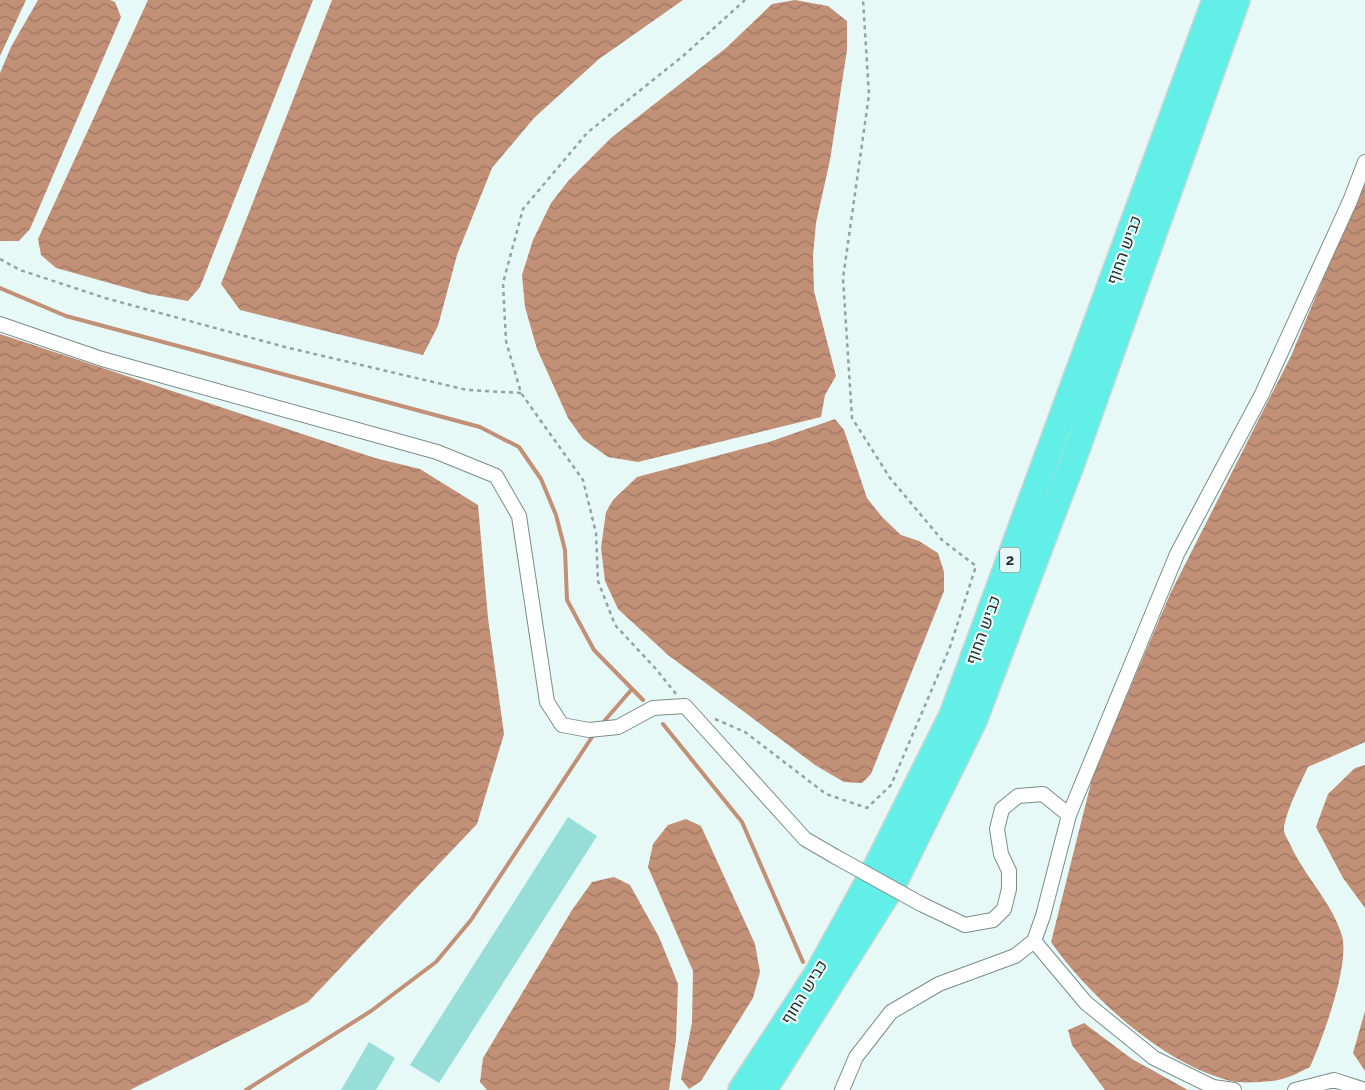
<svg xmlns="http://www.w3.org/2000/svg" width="1365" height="1090" font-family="Raleway,Heebo,sans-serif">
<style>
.water{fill:url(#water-waves)}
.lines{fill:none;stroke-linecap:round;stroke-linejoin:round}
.stream{stroke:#c29077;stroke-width:4}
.building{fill:#97ddd8}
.street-casing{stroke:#7b8c8b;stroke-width:16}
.highway-casing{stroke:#d3d5d5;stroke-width:28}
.path{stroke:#94a2a0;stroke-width:2.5;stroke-dasharray:4 4;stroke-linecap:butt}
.street{stroke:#fff;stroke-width:14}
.highway{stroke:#61efe7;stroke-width:25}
.street-bridge-casing{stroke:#7b8c8b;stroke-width:16;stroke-linecap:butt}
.street-bridge{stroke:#fff;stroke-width:14}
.labels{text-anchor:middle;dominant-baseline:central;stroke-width:4.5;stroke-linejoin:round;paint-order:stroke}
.shield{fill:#e6f9f7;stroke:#5f6a68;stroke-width:1}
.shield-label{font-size:15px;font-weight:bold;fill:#252c2b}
.street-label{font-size:16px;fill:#252c2b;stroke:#e6f9f7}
</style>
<defs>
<pattern id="water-waves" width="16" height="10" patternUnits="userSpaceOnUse" patternTransform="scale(1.25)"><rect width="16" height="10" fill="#c29077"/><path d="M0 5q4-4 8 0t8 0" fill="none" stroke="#9d7662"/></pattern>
</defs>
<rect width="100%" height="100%" fill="#e6f9f7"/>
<!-- water -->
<path class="water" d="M0,0H26L0,56Z
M38,0H110L115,2L121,17L30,229L19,241H0V73L11,47Z
M148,0H313L200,287L188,301L149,294L56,268L41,255L38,239Z
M332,0H683L599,59L534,118L492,168L457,255L438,326L423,355L240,310L221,284Z
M795,0L828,6L847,21V50L830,160L816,223L813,256L814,291L836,376L825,395L821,417L638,462L608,457L583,439L568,418L537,349L525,307L522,275L533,240L551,203L569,180L611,138L726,48L772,4Z
M1365,178V742L1308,767C1301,782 1284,815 1284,830C1284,834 1288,840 1290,844C1304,876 1332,902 1342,936C1350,965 1322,1040 1310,1067C1300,1072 1289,1078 1278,1080C1269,1082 1245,1083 1236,1082C1169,1069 1089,997 1051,942L1093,775L1171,592L1291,356Z
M0,334L375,458L420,469L478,505L488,618L504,734L477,824L308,1002L130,1090H0Z
M835,419L844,430L867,498L882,517L901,535L919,541L938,553L944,572V591L871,774L862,783L844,782L815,765L668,655L618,609L605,581L601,548L606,512L613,500L637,477L769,442Z
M1365,765V908L1343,878L1316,827L1328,794L1355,768Z
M686,819L701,826L755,944L760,972L753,998L701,1081L689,1089L681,1079L692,1023L693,971L648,867L653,844L668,825Z
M614,877L630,885L659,937L678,984L676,1040L669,1090H487L480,1082L483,1058L572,910L592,882Z
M1365,1011V1071L1353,1053Z
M1084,1023L1132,1059L1188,1090H1105L1072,1045L1068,1030Z"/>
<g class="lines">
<!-- stream -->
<path class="stream" d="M0,288L66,316L480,427L519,447L541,479L556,515L565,550L567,600L594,650L643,700
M663,724L742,822L803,962
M600,726L632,689
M246,1090L371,1011L436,962L471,920L594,734"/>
</g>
<!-- building -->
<path class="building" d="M568,817L597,836L439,1083L410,1065Z
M369,1042L395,1058L376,1090H341Z"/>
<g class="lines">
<defs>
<path id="street" d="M0,324L102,359L437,452L496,476L519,516L547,702L562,725L589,730L618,727L653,708L685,706L805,839L836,857
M921,904L965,925L993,920L1004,909L1009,889V871L1001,854L997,829L1002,809L1018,796L1043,794L1069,815
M1034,941L1086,1003L1154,1058L1213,1087L1234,1090
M842,1090L856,1057L891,1012L939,984L1015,956L1034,941L1043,916L1069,815L1177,554L1262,394L1350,201L1365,162
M1295,1090L1334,1080L1365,1090"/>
<path id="highway" d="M741,1090L818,972L875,869L952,715L1215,0
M764,1090L893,885L974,721L1072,463L1237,0"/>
</defs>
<!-- street casing -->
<use href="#street" class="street-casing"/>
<!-- highway casing -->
<use href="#highway" class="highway-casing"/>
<!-- path -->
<path class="path" d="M0,259L20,270L105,298L285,347L467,390L521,393
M676,694L656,669L615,625L598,581L596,533L583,480L521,393L506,341L503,283L523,209L587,133L683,56L745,0
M715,719L745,732L826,794L867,808L891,785L950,647L976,566L942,540L890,478L852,418L843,278L869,95L863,0"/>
<!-- street -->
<use href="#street" class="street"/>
<!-- highway -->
<use href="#highway" class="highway"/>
<defs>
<path id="street-bridge" d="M836,857L921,904"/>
</defs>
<!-- street-bridge casing -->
<use href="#street-bridge" class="street-bridge-casing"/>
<!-- street-bridge -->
<use href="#street-bridge" class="street-bridge"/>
</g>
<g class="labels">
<!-- shield labels -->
<rect class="shield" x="1000" y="547.5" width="20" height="25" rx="4"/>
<g class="shield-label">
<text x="1010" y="560">2</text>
</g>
<!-- street labels -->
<g class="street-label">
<text transform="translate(1124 250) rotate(-70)">כביש החוף</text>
<text transform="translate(983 630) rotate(-70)">כביש החוף</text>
<text transform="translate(804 992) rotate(-58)">כביש החוף</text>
</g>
</g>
</svg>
